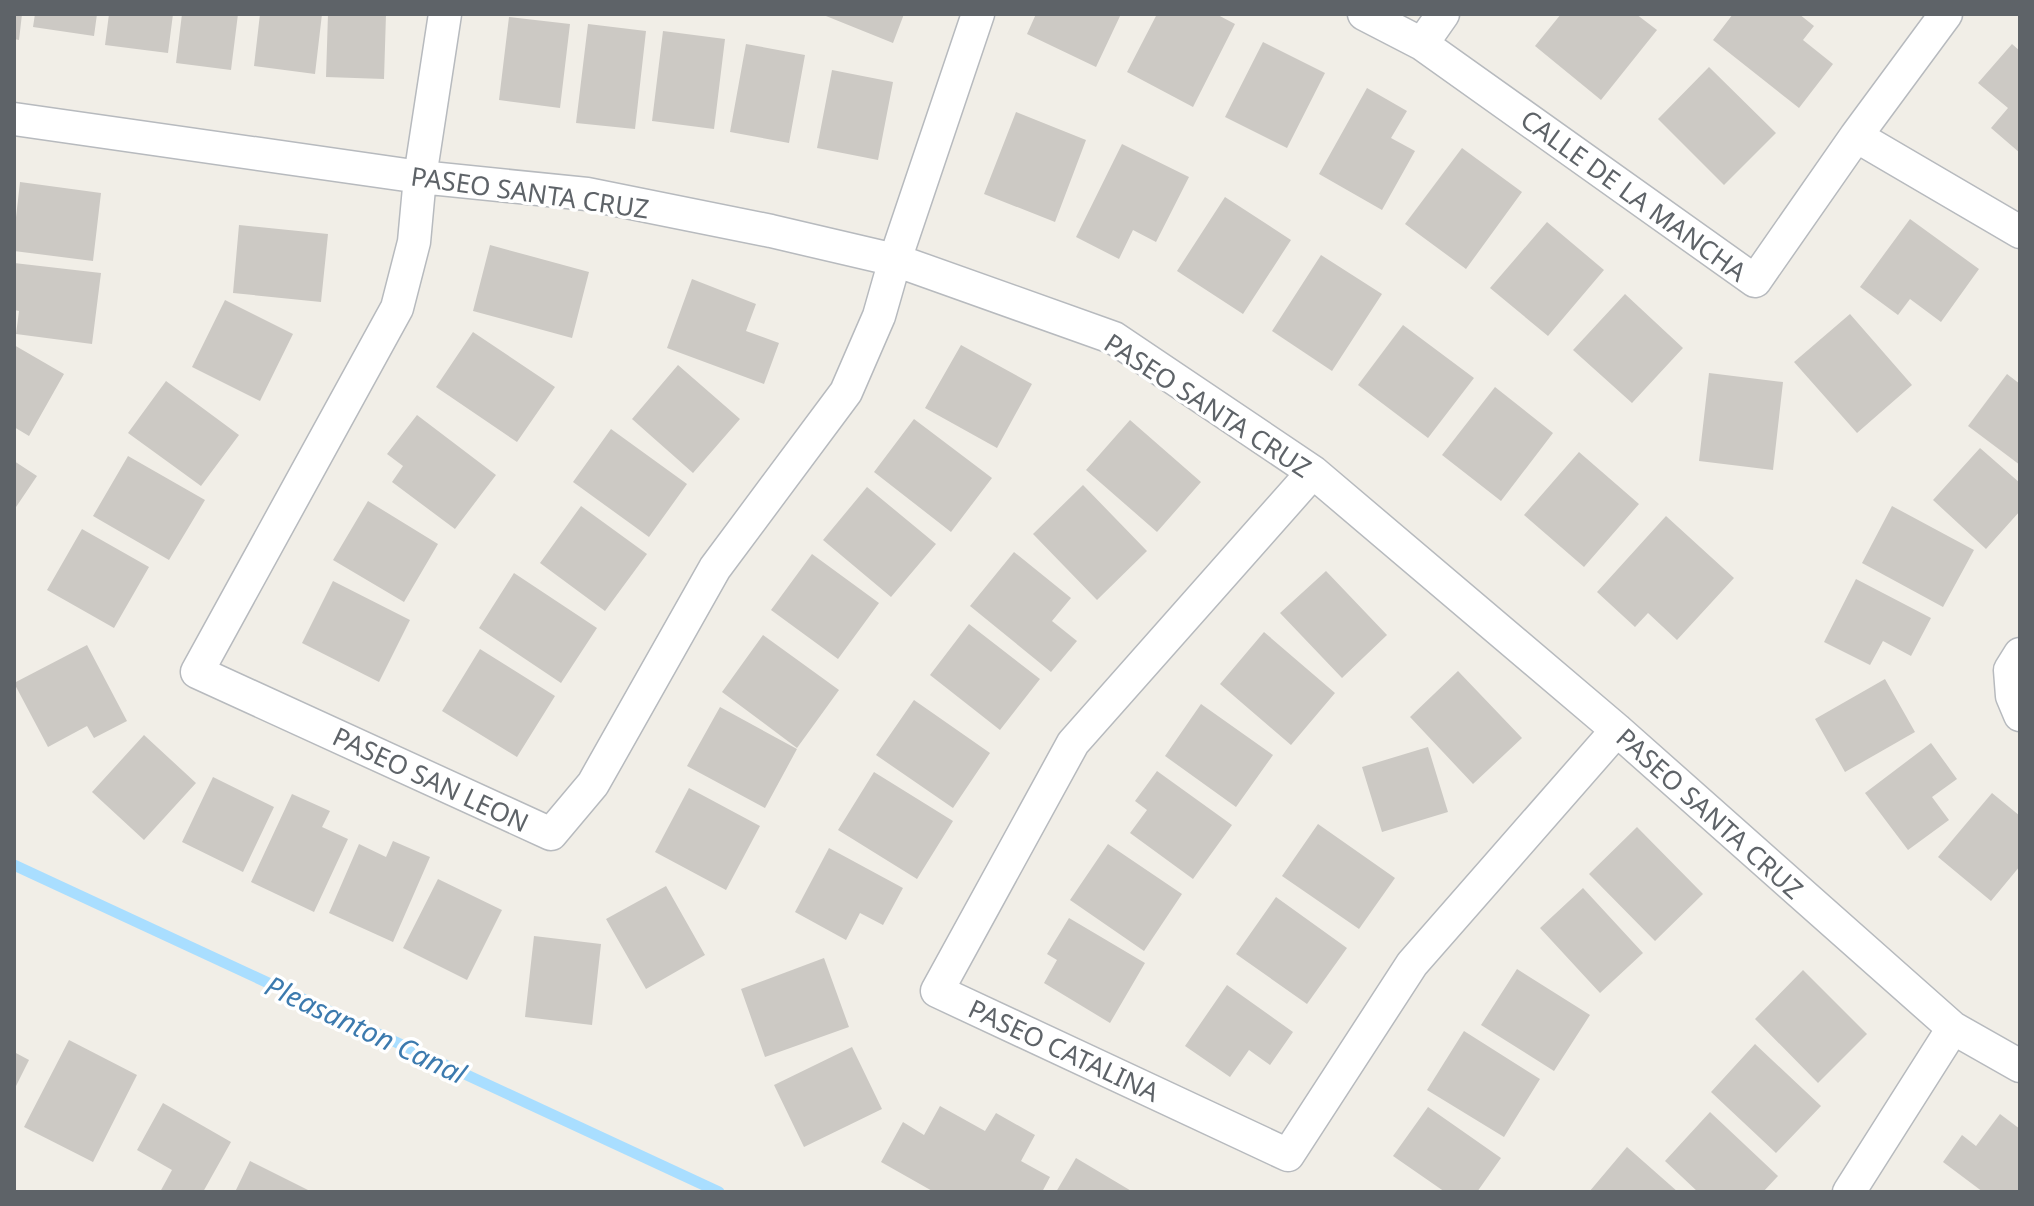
<svg xmlns="http://www.w3.org/2000/svg" width="2034" height="1206" font-family="'Noto Sans',sans-serif">
<style>
.lines{fill:none;stroke-linecap:round;stroke-linejoin:round}
.stream{stroke:#a9deff;stroke-width:11}
.building{fill:#ccc9c4}
.street-casing{stroke:#b7babe;stroke-width:35}
.street{stroke:#fff;stroke-width:32}
.labels{text-anchor:middle;dominant-baseline:central;stroke-width:7;stroke-linejoin:round;paint-order:stroke}
.street-label{font-size:26px;fill:#5e6368;stroke:#fff}
.water-label{font-size:28px;font-style:italic;fill:#3c7aae;stroke:#fff}
</style>
<rect width="100%" height="100%" fill="#f1eee7"/>
<g class="lines">
<!-- stream -->
<path class="stream" d="M14,865L719,1192"/>
</g>
<!-- building -->
<path class="building" d="M14,14H22L19,40L14,39Z
M35,14H97L94,36L33,27Z
M109,14H173L168,53L105,45Z
M182,14H238L231,70L176,63Z
M260,14H322L315,74L254,66Z
M328,14H386L384,79L326,77Z
M821,14H904L893,43Z
M1036,14H1121L1096,67L1027,34Z
M1157,14H1216L1235,24L1193,107L1127,72Z
M1561,14H1636L1657,30L1601,100L1535,46Z
M1733,14H1799L1814,26L1803,40L1833,64L1799,108L1713,40Z
M509,17L570,24L560,108L499,100Z
M588,24L646,31L635,129L576,123Z
M663,31L725,39L714,129L652,121Z
M1263,42L1325,73L1287,148L1225,117Z
M746,44L805,55L789,143L730,132Z
M2012,44L2020,51V153L1991,128L2008,108L1978,83Z
M1709,67L1776,133L1724,185L1658,119Z
M832,70L893,82L878,160L817,148Z
M1367,88L1407,111L1391,138L1415,151L1382,210L1319,174Z
M1016,112L1086,140L1055,222L984,194Z
M1122,144L1189,177L1156,242L1133,230L1119,259L1076,237Z
M1462,148L1522,192L1466,269L1405,224Z
M20,182L101,193L93,261L14,251V235Z
M1225,197L1291,240L1243,314L1177,271Z
M1910,219L1979,269L1941,322L1910,299L1898,315L1860,287Z
M1547,222L1604,270L1548,336L1490,288Z
M239,225L328,234L321,302L233,293Z
M490,245L589,272L572,338L473,311Z
M1321,255L1382,294L1332,371L1272,331Z
M14,263L101,273L92,344L16,334L19,311L14,310Z
M692,279L756,304L746,331L779,343L764,384L667,348Z
M1625,294L1683,348L1632,403L1573,350Z
M225,300L293,334L260,401L192,367Z
M1850,314L1912,385L1857,433L1794,362Z
M1403,325L1474,378L1428,438L1358,385Z
M473,332L555,387L517,442L436,387Z
M14,345L64,374L29,436L14,427Z
M961,345L1032,384L997,448L925,408Z
M678,365L740,419L693,473L632,419Z
M1709,373L1783,382L1773,470L1699,461Z
M2007,374L2020,384V465L1968,426Z
M166,381L239,435L201,486L128,433Z
M1495,387L1553,433L1501,501L1442,455Z
M417,415L496,475L455,529L392,482L403,466L387,454Z
M914,419L992,478L951,532L874,472Z
M1130,420L1201,482L1157,532L1086,470Z
M611,429L687,484L649,537L573,482Z
M1980,448L2020,483V511L1986,549L1933,500Z
M1579,452L1639,504L1584,567L1524,515Z
M128,456L205,500L169,560L93,516Z
M14,461L37,476L14,510Z
M1083,485L1147,551L1097,600L1033,534Z
M867,487L936,544L891,597L823,540Z
M368,501L438,544L404,602L333,560Z
M581,506L647,554L605,611L540,563Z
M1892,506L1974,550L1943,607L1862,563Z
M1666,516L1734,578L1677,640L1648,613L1635,627L1597,592Z
M82,529L149,567L114,628L47,590Z
M1014,552L1071,598L1052,621L1077,641L1051,672L970,606Z
M812,554L879,603L838,659L771,610Z
M1326,571L1387,635L1342,678L1280,613Z
M514,573L597,628L561,683L479,628Z
M1856,579L1931,618L1911,656L1883,641L1870,665L1824,642Z
M333,581L410,620L379,682L302,643Z
M969,624L1040,679L1000,730L930,675Z
M1264,632L1335,693L1291,745L1220,684Z
M763,635L839,690L797,748L722,692Z
M87,645L127,721L94,738L87,726L48,747L14,683Z
M480,649L555,696L517,757L442,711Z
M1458,671L1522,738L1473,784L1410,717Z
M1885,679L1915,732L1845,772L1815,719Z
M914,700L990,753L953,808L876,755Z
M1201,704L1273,755L1236,807L1165,756Z
M720,707L797,749L765,808L687,766Z
M144,735L196,783L144,840L92,792Z
M1931,743L1957,779L1932,797L1949,820L1908,850L1865,793Z
M1428,747L1448,812L1382,832L1362,767Z
M1157,771L1232,825L1193,879L1130,833L1147,810L1135,801Z
M874,772L953,821L917,879L838,830Z
M213,777L274,807L243,872L182,842Z
M689,788L760,826L726,890L655,852Z
M1992,793L2020,816V866L1991,901L1938,857Z
M292,794L330,811L322,827L348,839L314,912L251,882Z
M1318,824L1395,878L1359,929L1282,876Z
M1637,827L1703,894L1655,941L1589,874Z
M393,841L430,857L393,942L329,913L359,844L386,857Z
M1108,844L1182,894L1144,951L1070,900Z
M829,848L903,888L883,925L860,913L846,940L795,912Z
M438,879L502,910L467,980L403,948Z
M666,886L705,955L646,989L606,919Z
M1583,888L1643,953L1600,993L1540,928Z
M1276,897L1347,948L1307,1004L1236,954Z
M1069,918L1145,963L1110,1023L1044,983L1057,960L1047,954Z
M534,936L601,944L592,1025L525,1017Z
M824,958L849,1027L765,1057L741,989Z
M1517,969L1590,1015L1554,1071L1481,1025Z
M1803,970L1867,1034L1818,1083L1755,1019Z
M1227,985L1293,1032L1270,1065L1249,1050L1230,1077L1185,1046Z
M1464,1031L1540,1079L1504,1137L1427,1090Z
M69,1040L137,1075L93,1162L24,1127Z
M1755,1044L1821,1106L1776,1153L1711,1092Z
M852,1047L882,1109L804,1147L774,1085Z
M14,1052L29,1060L14,1090Z
M163,1103L231,1142L203,1192H160L172,1170L137,1150Z
M940,1106L985,1131L996,1113L1035,1135L1021,1161L1050,1177L1042,1192H934L881,1162L903,1122L924,1135Z
M1428,1107L1501,1158L1477,1192H1445L1393,1156Z
M1710,1112L1778,1176L1763,1192H1698L1665,1161Z
M2000,1114L2020,1129V1192H1983L1943,1162L1962,1135L1976,1146Z
M1627,1147L1678,1192H1589Z
M1076,1158L1133,1192H1056Z
M250,1161L312,1192H235Z"/>
<g class="lines">
<defs>
<path id="street" d="M445,14L420,177L414,242L397,308L197,672L551,834L593,784L715,568L846,392L879,316L895,260L978,14
M1364,14L1422,44L1755,281L1856,136L1946,14
M1422,44L1443,14
M14,119L420,177L587,194L771,231L895,260L1114,338L1313,472L1617,730L1953,1028L2020,1066
M1856,136L2020,232
M1313,472L1073,743L937,991L1288,1155L1412,964L1617,730
M2020,654L2010,670L2012,696L2020,715
M1849,1192L1953,1028"/>
</defs>
<!-- street casing -->
<use href="#street" class="street-casing"/>
<!-- street -->
<use href="#street" class="street"/>
</g>
<g class="labels">
<!-- street labels -->
<g class="street-label">
<text transform="translate(530 192) rotate(8)">PASEO SANTA CRUZ</text>
<text transform="translate(1634 195) rotate(36)">CALLE DE LA MANCHA</text>
<text transform="translate(1208 405) rotate(33)">PASEO SANTA CRUZ</text>
<text transform="translate(431 779) rotate(25)">PASEO SAN LEON</text>
<text transform="translate(1710 813) rotate(42)">PASEO SANTA CRUZ</text>
<text transform="translate(1064 1050) rotate(25)">PASEO CATALINA</text>
</g>
<!-- water labels -->
<g class="water-label">
<text transform="translate(366 1029) rotate(25)">Pleasanton Canal</text>
</g>
</g>
<!-- border -->
<rect width="2034" height="1206" fill="none" stroke="#5e6368" stroke-width="32"/>
</svg>
